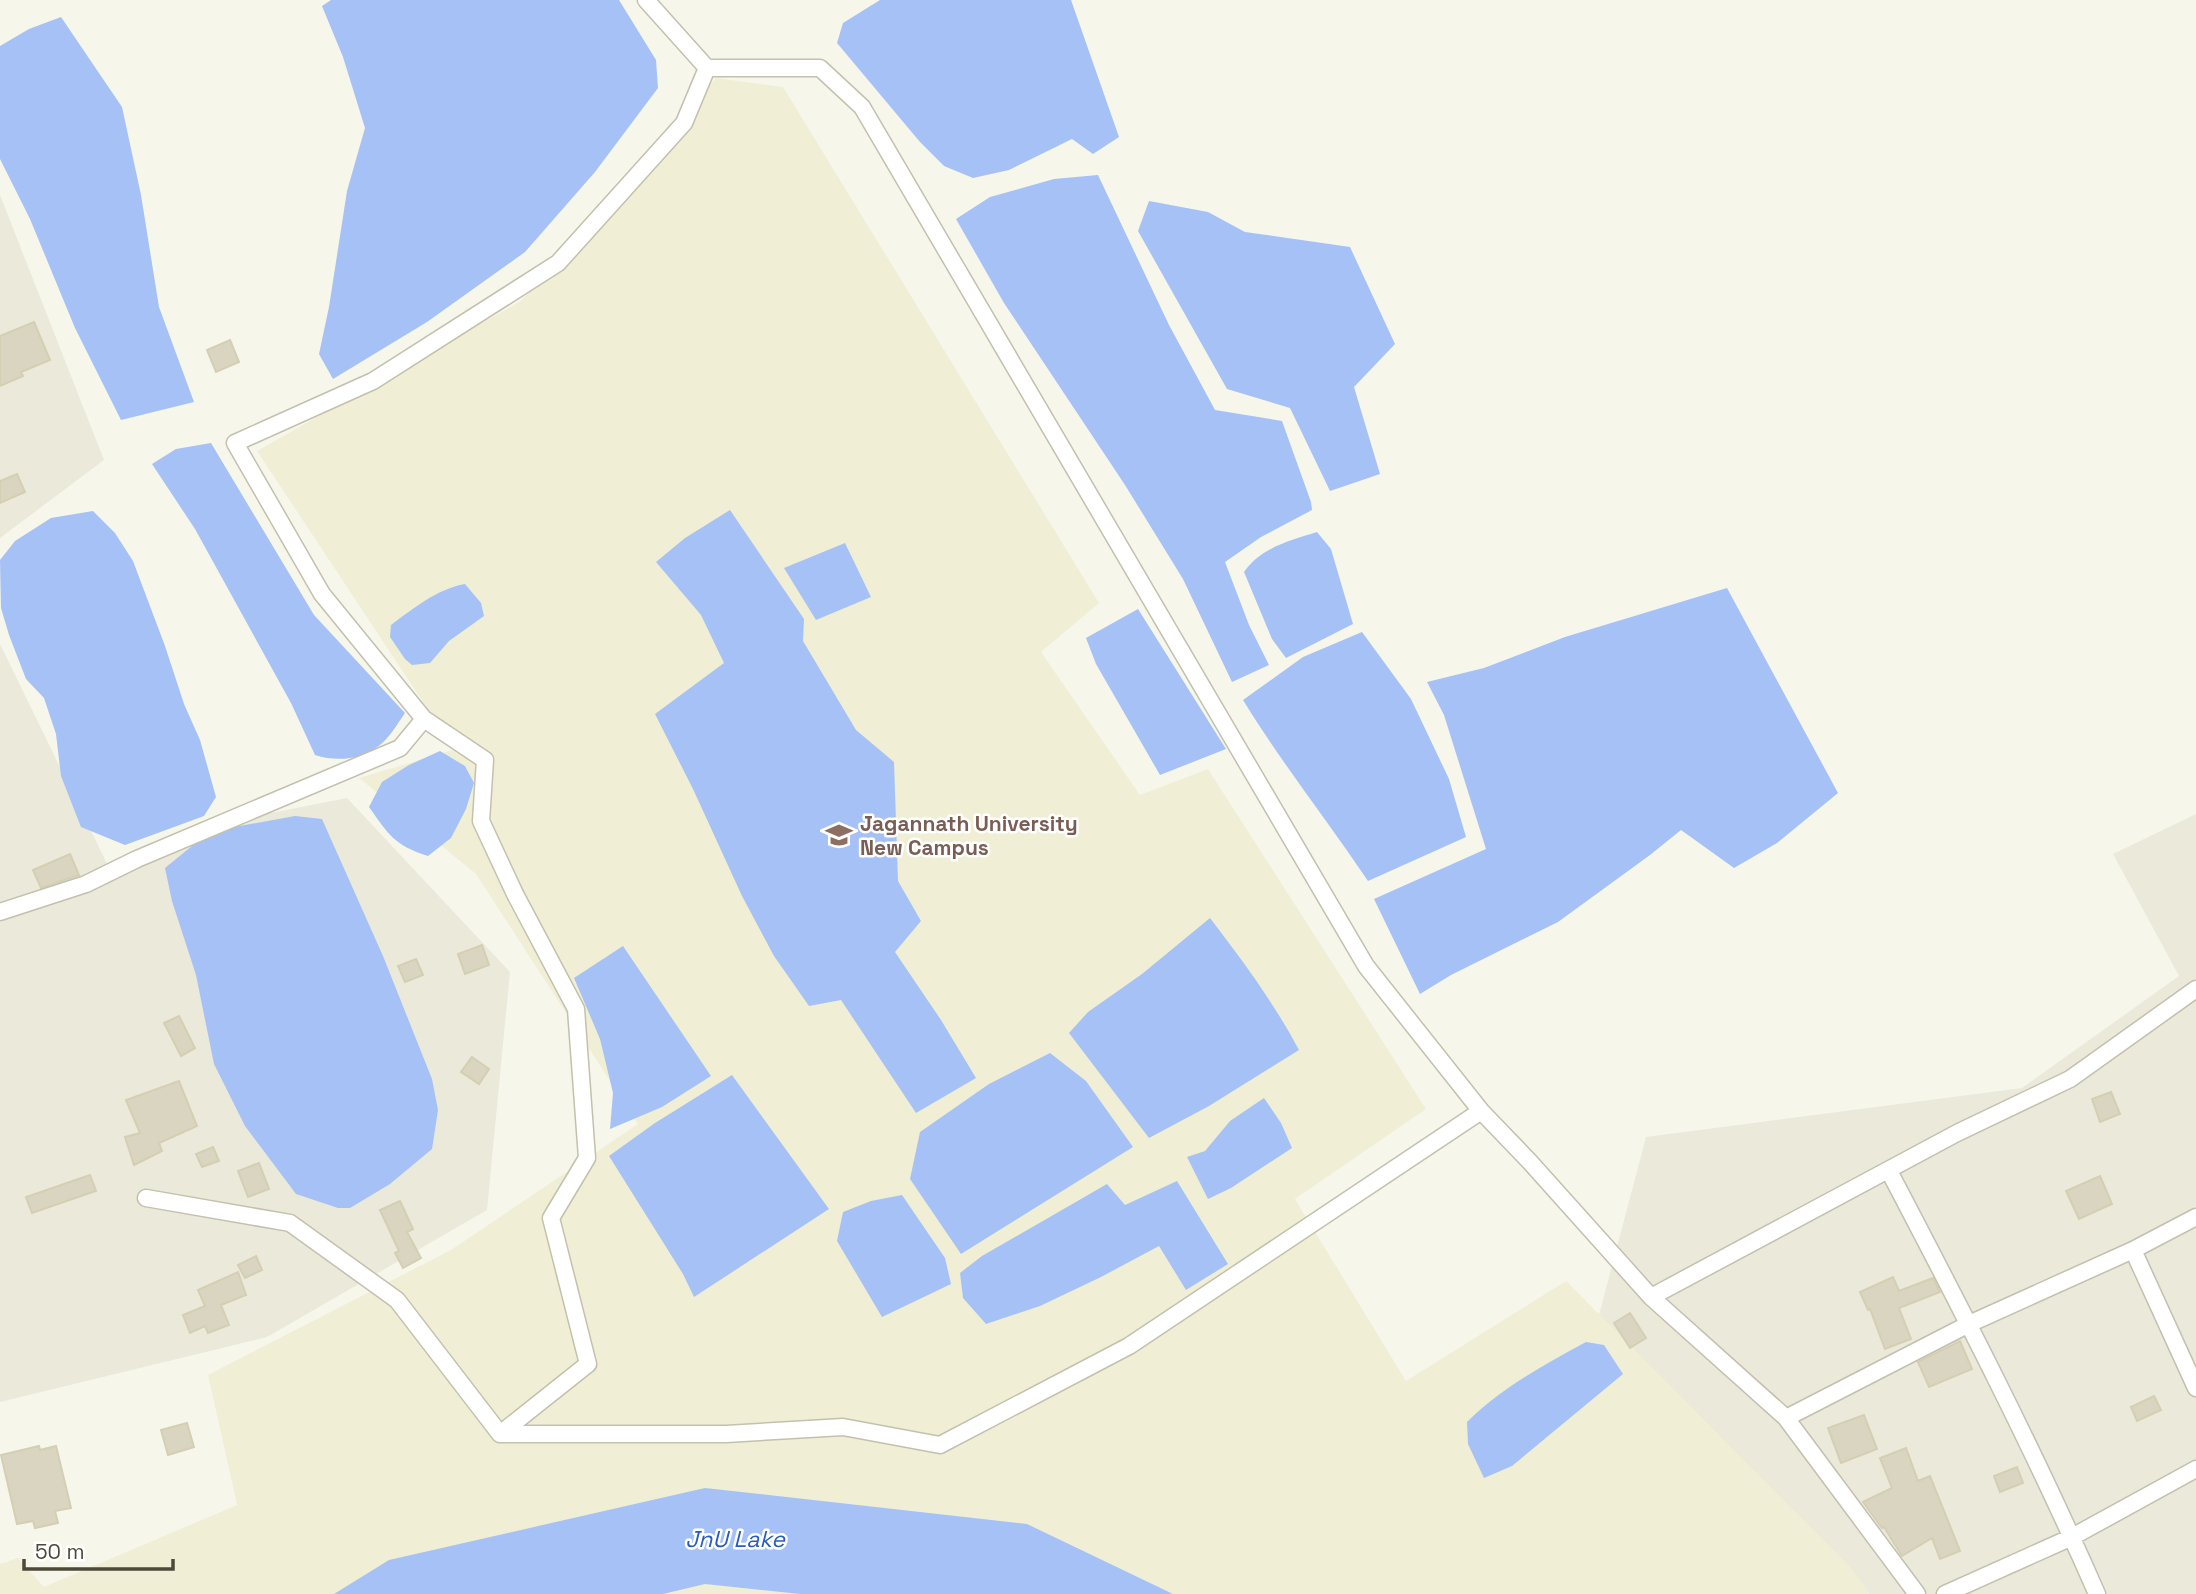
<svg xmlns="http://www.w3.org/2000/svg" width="2196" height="1594" font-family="'Space Grotesk',sans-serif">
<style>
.residential{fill:#ebe9d9}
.education{fill:#f0efd5}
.water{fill:#a5c1f5}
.building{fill:#d9d5c0;stroke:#d4cfb2;stroke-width:2}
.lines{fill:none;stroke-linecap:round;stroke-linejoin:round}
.minor-casing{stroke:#c3c1ad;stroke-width:19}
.minor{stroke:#fff;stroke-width:16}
.labels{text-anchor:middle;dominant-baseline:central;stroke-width:5;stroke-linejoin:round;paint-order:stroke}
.education-label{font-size:21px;font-weight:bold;fill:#785e54;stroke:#fff;text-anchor:start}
.water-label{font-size:23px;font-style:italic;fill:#295cc0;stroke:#fff}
</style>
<rect width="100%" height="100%" fill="#f6f6eb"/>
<!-- residential -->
<path class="residential" d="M0,195L104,460L0,538Z
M0,644L113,876L261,815L347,798L510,972L487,1210L267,1337L0,1402Z
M2196,814V1594H1869L1852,1570L1599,1315L1646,1137L2022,1088L2179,976L2113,854Z"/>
<!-- education -->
<path class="education" d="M716,78L783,87L1099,603L1041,652L1140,795L1208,769L1426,1109L1295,1199L1406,1381L1566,1281L1853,1570L1869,1594H0V1564L18,1558L44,1587L237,1505L208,1375L451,1250L638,1124L476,874L359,778L453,750L425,705L257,451L521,301Z"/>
<!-- water -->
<path class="water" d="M331,0H619L656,60L658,88L595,172L525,252L427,322L333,379L319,354L329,307L347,191L365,128L343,57L322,6Z
M880,0H1071L1119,137L1093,154L1072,139L1009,170L973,178L944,166L920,142L837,43L843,23Z
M61,17L122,107L141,195L159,307L194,402L121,420L75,328L30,219L0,159V46L29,29Z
M1098,175L1169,325L1215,410L1282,421L1311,502L1312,510L1261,537L1225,562L1249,625L1269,665L1232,682L1183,579L1125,485L1004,303L956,219L990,197L1054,179Z
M1149,201L1208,212L1245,232L1350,247L1395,344L1354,387L1380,474L1330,491L1290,408L1227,389L1138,231Z
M211,443L314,615L405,713C398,723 390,737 380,745C361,760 337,762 315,755L291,703L195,529L152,464L176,449Z
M730,510L804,619L803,641L856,730L894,762L898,881L921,921L895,952L941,1020L976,1078L916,1113L841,1000L809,1006L774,956L742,896L693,789L655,714L724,663L701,615L656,562L685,538Z
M93,511L115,533L133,561L165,646L184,704L200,740L216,797L204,816L125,845L81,827L61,776L56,734L44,698L26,679L9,635L1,608L0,560L15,541L51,518Z
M1317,532L1331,549L1353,624L1286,658L1272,639L1244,572C1262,547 1289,541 1317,532Z
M845,543L871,597L816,620L784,568Z
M465,584L481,603L484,616L449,641L430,663L412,665L405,659L390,637L391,625C414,608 437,589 465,584Z
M1727,588L1838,793L1777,843L1734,868L1681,830L1650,855L1558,922L1451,975L1420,994L1374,899L1486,849L1444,715L1427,682L1484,668L1565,637Z
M1138,609L1226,749L1160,775L1096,664L1086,638Z
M1362,632L1411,699L1449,779L1466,837L1368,881C1327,820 1281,762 1243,700L1303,657Z
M440,751L465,766L474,783L466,809L451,838L428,856C394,845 389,835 369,807L382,782L409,765Z
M295,816L322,819L383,956L432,1079L438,1110L432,1149L390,1184L350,1208H338L296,1194L245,1126L214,1064L196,975L172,901L165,868L203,837L234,827Z
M1210,918C1243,961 1274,1003 1299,1050L1209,1106L1149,1138L1069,1033L1088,1012L1142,974Z
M623,946L711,1076L662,1107L610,1129L613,1093L600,1039L574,978Z
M1050,1053L1086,1081L1133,1147L961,1254L910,1179L920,1132L989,1084Z
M732,1075L829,1209L694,1297L683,1274L609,1156L655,1123Z
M1264,1098L1281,1123L1292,1148L1231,1188L1208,1199L1187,1157L1205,1151L1230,1121Z
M1177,1181L1228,1264L1186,1290L1159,1246L1101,1277L1040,1306L986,1324L963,1298L960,1273L982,1256L1107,1184L1125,1205Z
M902,1195L945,1258L951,1284L882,1317L837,1241L843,1212L871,1201Z
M1586,1342L1604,1345L1623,1374L1512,1466L1484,1478L1468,1444L1467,1422C1501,1388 1544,1365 1586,1342Z
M705,1488L1027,1524L1173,1594H800L705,1584L663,1594H334L389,1560Z"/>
<!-- building -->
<path class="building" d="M34,322L50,360L21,372L23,376L0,386V336Z
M230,340L239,362L216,372L207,350Z
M17,474L25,492L0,503V481Z
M70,854L79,875L41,888L33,870Z
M482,945L489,965L465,974L458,954Z
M416,959L423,975L405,982L398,966Z
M179,1016L195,1048L181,1056L164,1023Z
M472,1057L489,1069L479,1084L461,1072Z
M179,1081L197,1126L159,1143L162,1151L134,1165L125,1137L140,1133L126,1100Z
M2111,1092L2120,1114L2100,1122L2092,1099Z
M213,1147L219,1161L202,1167L196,1154Z
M259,1163L269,1189L248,1197L238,1171Z
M90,1175L96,1191L32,1213L26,1197Z
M2100,1176L2112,1204L2079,1219L2066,1191Z
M400,1201L413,1229L407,1232L421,1258L403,1268L395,1253L399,1251L380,1210Z
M256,1256L262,1270L245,1278L238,1265Z
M238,1272L246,1295L221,1305L229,1325L208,1333L205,1326L190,1333L183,1315L205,1306L198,1290Z
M1893,1277L1899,1291L1933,1278L1940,1292L1899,1308L1911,1339L1885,1349L1870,1309L1868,1310L1860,1292Z
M1630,1313L1646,1338L1630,1348L1614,1323Z
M1960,1341L1972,1369L1929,1387L1918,1362Z
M2154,1396L2161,1410L2137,1421L2131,1407Z
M1864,1415L1877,1449L1841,1463L1828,1428Z
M187,1423L194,1447L168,1455L161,1430Z
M39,1446L40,1450L56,1446L71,1508L55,1511L58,1523L35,1528L33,1521L17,1524L1,1455Z
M1906,1448L1918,1481L1930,1476L1960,1551L1940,1559L1932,1538L1902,1556L1884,1527L1882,1528L1863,1502L1892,1488L1880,1458Z
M2017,1467L2023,1483L2000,1492L1994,1476Z"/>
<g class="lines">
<defs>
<path id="minor" d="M646,0L707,68H820L862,107L1366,966L1481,1111L1530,1162L1651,1297L1786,1418L1917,1594
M424,719L485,760L481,821L515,894L576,1009L587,1158L551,1218L588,1364L500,1434
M0,912L86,884L137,859L400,748L424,719L322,594L235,443L373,381L558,263L684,123L707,68
M1889,1171C1962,1310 2034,1450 2097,1594
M146,1198L290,1223L397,1300L500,1434
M2133,1250L2196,1388
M1651,1297L1957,1133L2070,1079L2196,989
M1786,1418L1969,1324L2133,1250L2196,1217
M500,1434H726L843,1427L940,1445L1129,1346L1481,1111
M1945,1594L2072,1537L2196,1469"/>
</defs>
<!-- minor casing -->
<use href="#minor" class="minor-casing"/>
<!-- minor -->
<use href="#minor" class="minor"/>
</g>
<!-- icons -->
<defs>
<symbol id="university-bare" viewBox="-9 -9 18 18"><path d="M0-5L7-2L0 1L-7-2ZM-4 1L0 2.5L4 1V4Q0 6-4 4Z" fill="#8d6e63" stroke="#fff" stroke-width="2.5" paint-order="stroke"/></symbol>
</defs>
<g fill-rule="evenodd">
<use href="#university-bare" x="820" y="816" width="38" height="38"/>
</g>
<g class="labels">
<!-- education labels -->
<g class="education-label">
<text x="860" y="823">Jagannath University<tspan x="860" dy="24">New Campus</tspan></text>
</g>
<!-- water labels -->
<g class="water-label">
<text x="735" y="1539">JnU Lake</text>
</g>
</g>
<!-- scale -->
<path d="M24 1559v10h149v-10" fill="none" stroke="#4c4938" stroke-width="3.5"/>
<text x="35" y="1559" font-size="21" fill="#4c4938" stroke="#ffffff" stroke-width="5" paint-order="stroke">50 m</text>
</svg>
